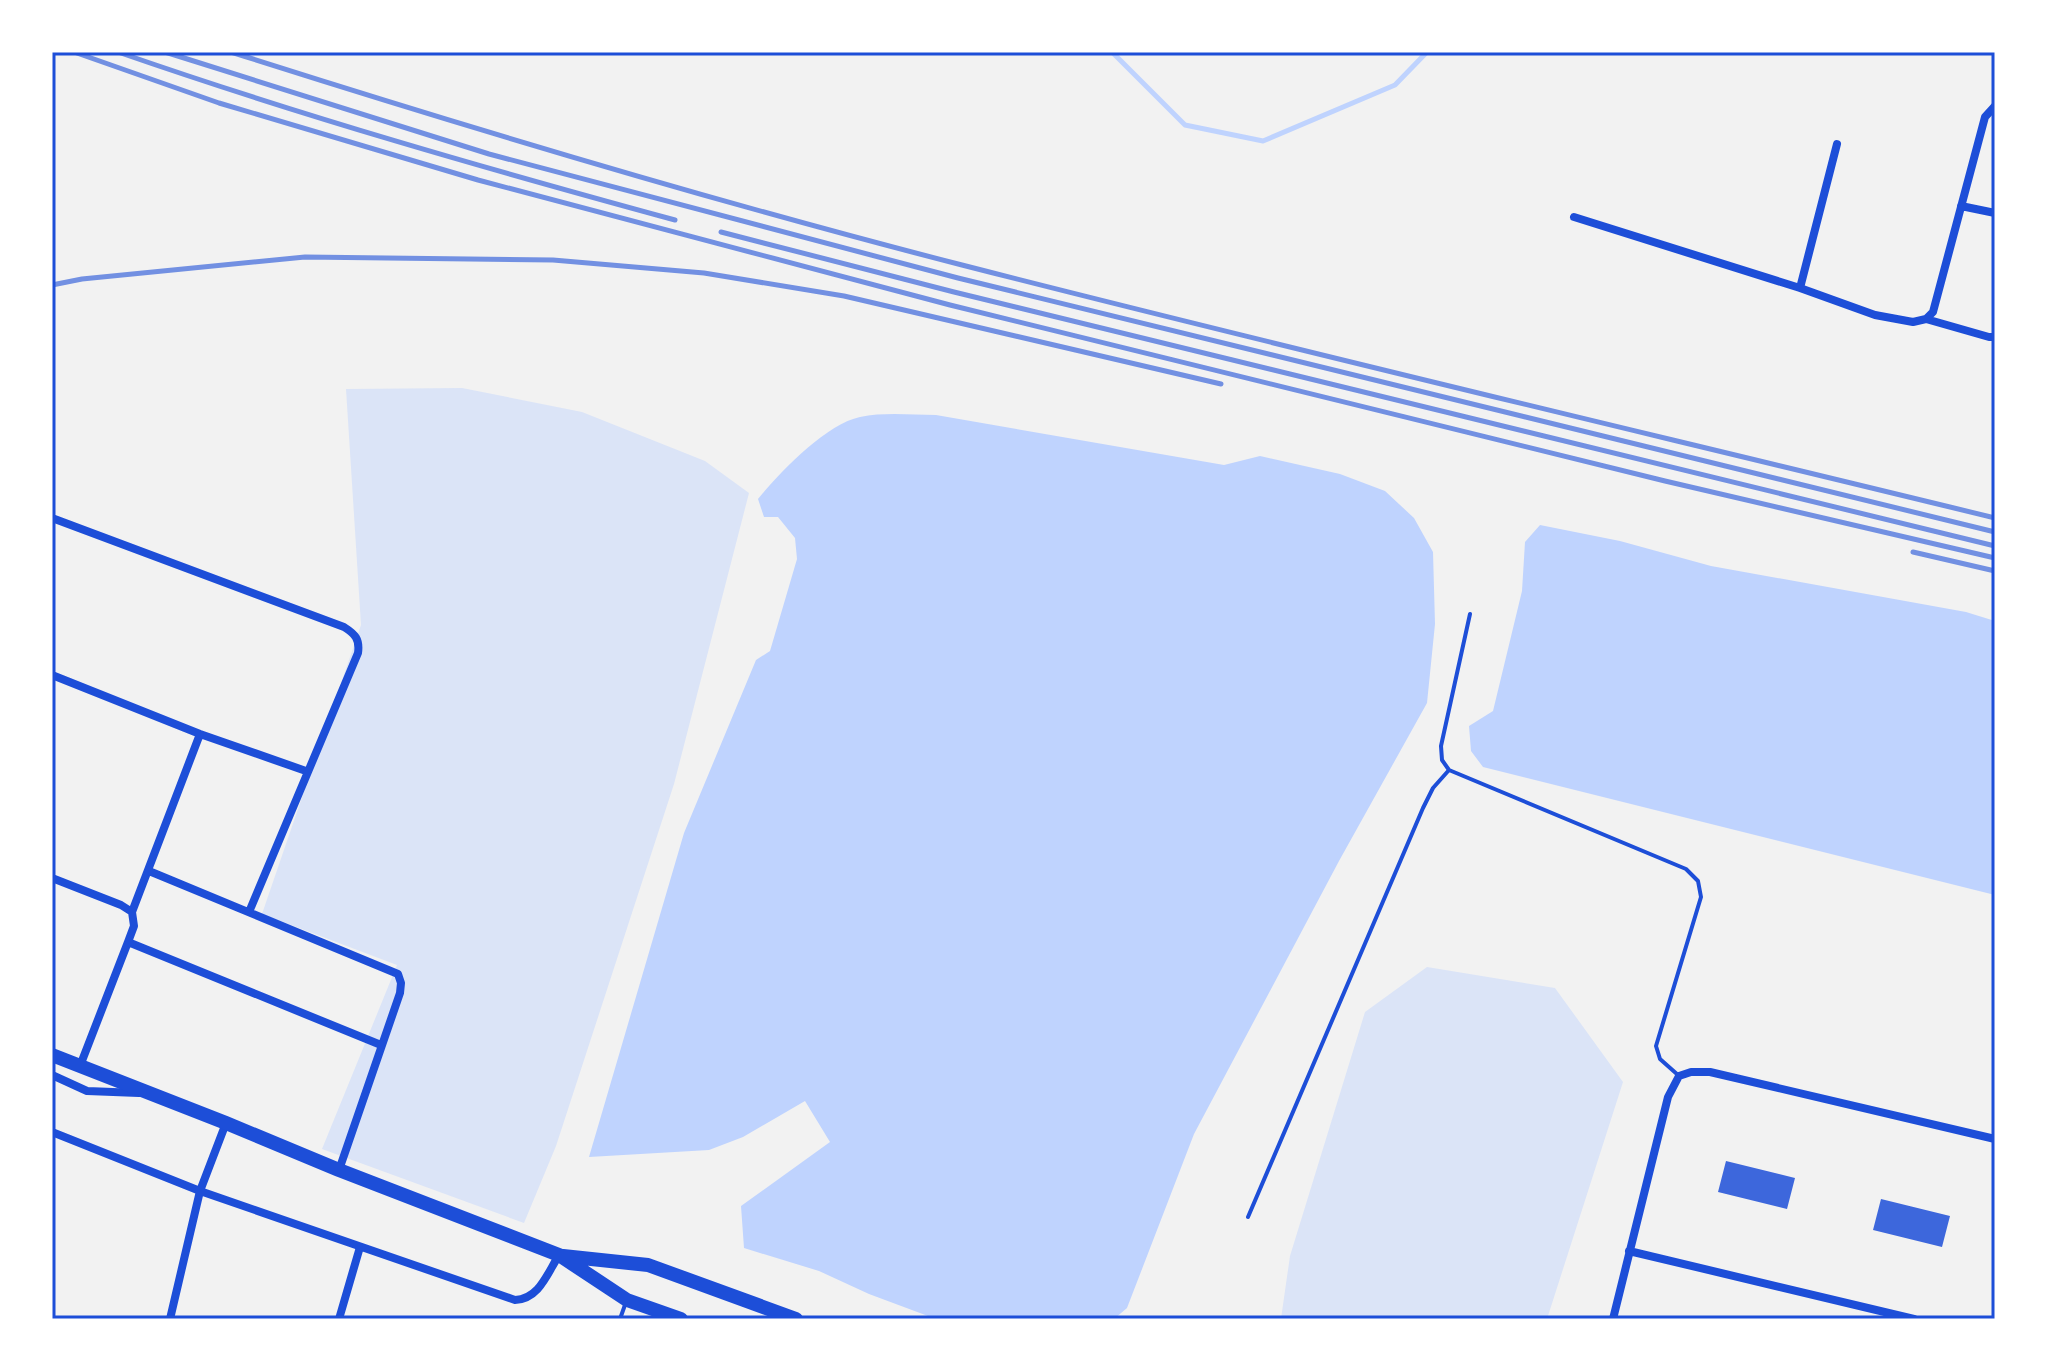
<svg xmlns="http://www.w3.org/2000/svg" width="2047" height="1371" font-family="Rubik,sans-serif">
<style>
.green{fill:#dbe4f7}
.water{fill:#bfd3fe}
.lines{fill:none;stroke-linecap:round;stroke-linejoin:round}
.stream{stroke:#bfd3fe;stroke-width:5}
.building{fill:#3d67dc}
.service{stroke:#1d4ed8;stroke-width:4}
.minor{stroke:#1d4ed8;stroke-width:8}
.primary{stroke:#1d4ed8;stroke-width:14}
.rail{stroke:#7290e2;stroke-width:5}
.neatline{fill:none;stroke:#1d4ed8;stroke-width:3}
</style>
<rect width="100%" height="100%" fill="#f2f2f2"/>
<!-- green -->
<path class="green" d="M462,388L582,412L705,461L749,493L674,784L556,1146L524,1223L322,1149L397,965L262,914L361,625L346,389Z
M1427,967L1555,988L1623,1082L1547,1319H1281L1290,1256L1365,1012Z"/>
<!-- water -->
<path class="water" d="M936,415L1224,465L1260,456L1340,474L1385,491L1414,518L1433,552L1435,624L1427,703L1339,861L1194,1134L1127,1308L1114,1319H936L869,1294L819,1271L744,1248L741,1206L830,1142L805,1101L743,1137L709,1150L589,1157L684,833L756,660L770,651L797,559L795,538L778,517H764L758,499C779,473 826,424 860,417C884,412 912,415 936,415Z
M1540,525L1620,541L1711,566L1966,612L1995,621V895L1483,767L1471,751L1469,726L1493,711L1522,591L1525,542Z"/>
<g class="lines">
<!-- stream -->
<path class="stream" d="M1112,52L1185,125L1263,141L1395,85L1427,52"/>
</g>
<!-- building -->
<path class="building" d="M1726,1161L1795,1178L1787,1209L1718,1192Z
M1881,1199L1950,1216L1942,1247L1873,1230Z"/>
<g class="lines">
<!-- service -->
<path class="service" d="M1470,614L1441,746L1442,760L1449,770L1686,869L1698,881L1701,897L1656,1046L1660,1059L1678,1075
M1248,1217L1423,808L1433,788L1449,770
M620,1319L626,1302"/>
<!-- minor -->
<path class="minor" d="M1961,206L1995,213
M1574,217L1800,288L1875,315L1913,322L1926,319L1933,312L1985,117L1995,106
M1800,288L1837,144
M1926,319L1989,337H1995
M52,518L344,627C355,634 360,639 358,653L249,912
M52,675L200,734L306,771
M149,871L398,974L401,983L400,993L339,1170
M52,878L121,905L132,912L134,926L128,942L80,1066
M132,912L200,734
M128,942L381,1045
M52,1075L87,1091L139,1093
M52,1132L200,1191L515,1300C539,1299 547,1274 559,1255
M1629,1251L1914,1319
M170,1319L200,1191L226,1123
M339,1319L360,1247
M1613,1319L1668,1097L1679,1076L1691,1072H1710L1995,1139"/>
<!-- primary -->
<path class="primary" d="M52,1055L226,1123L339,1170L559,1255L627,1300L681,1319
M563,1256L648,1265L796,1319"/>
<!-- rail -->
<path class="rail" d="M74,52L219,103L478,180L950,305L1665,481L1995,558
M118,52C302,116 488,169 675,220
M165,52L489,154L958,278L1995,532
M231,52C473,129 716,202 962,265C1305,353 1651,434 1995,518
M721,232L954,292L1995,546
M52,285L82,279L305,257L553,260L704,273L844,296L1221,384
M1913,552L1995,571"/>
</g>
<!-- border -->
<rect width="2047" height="1371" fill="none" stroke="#ffffff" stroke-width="108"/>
<rect x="54" y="54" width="1939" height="1263" class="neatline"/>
</svg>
